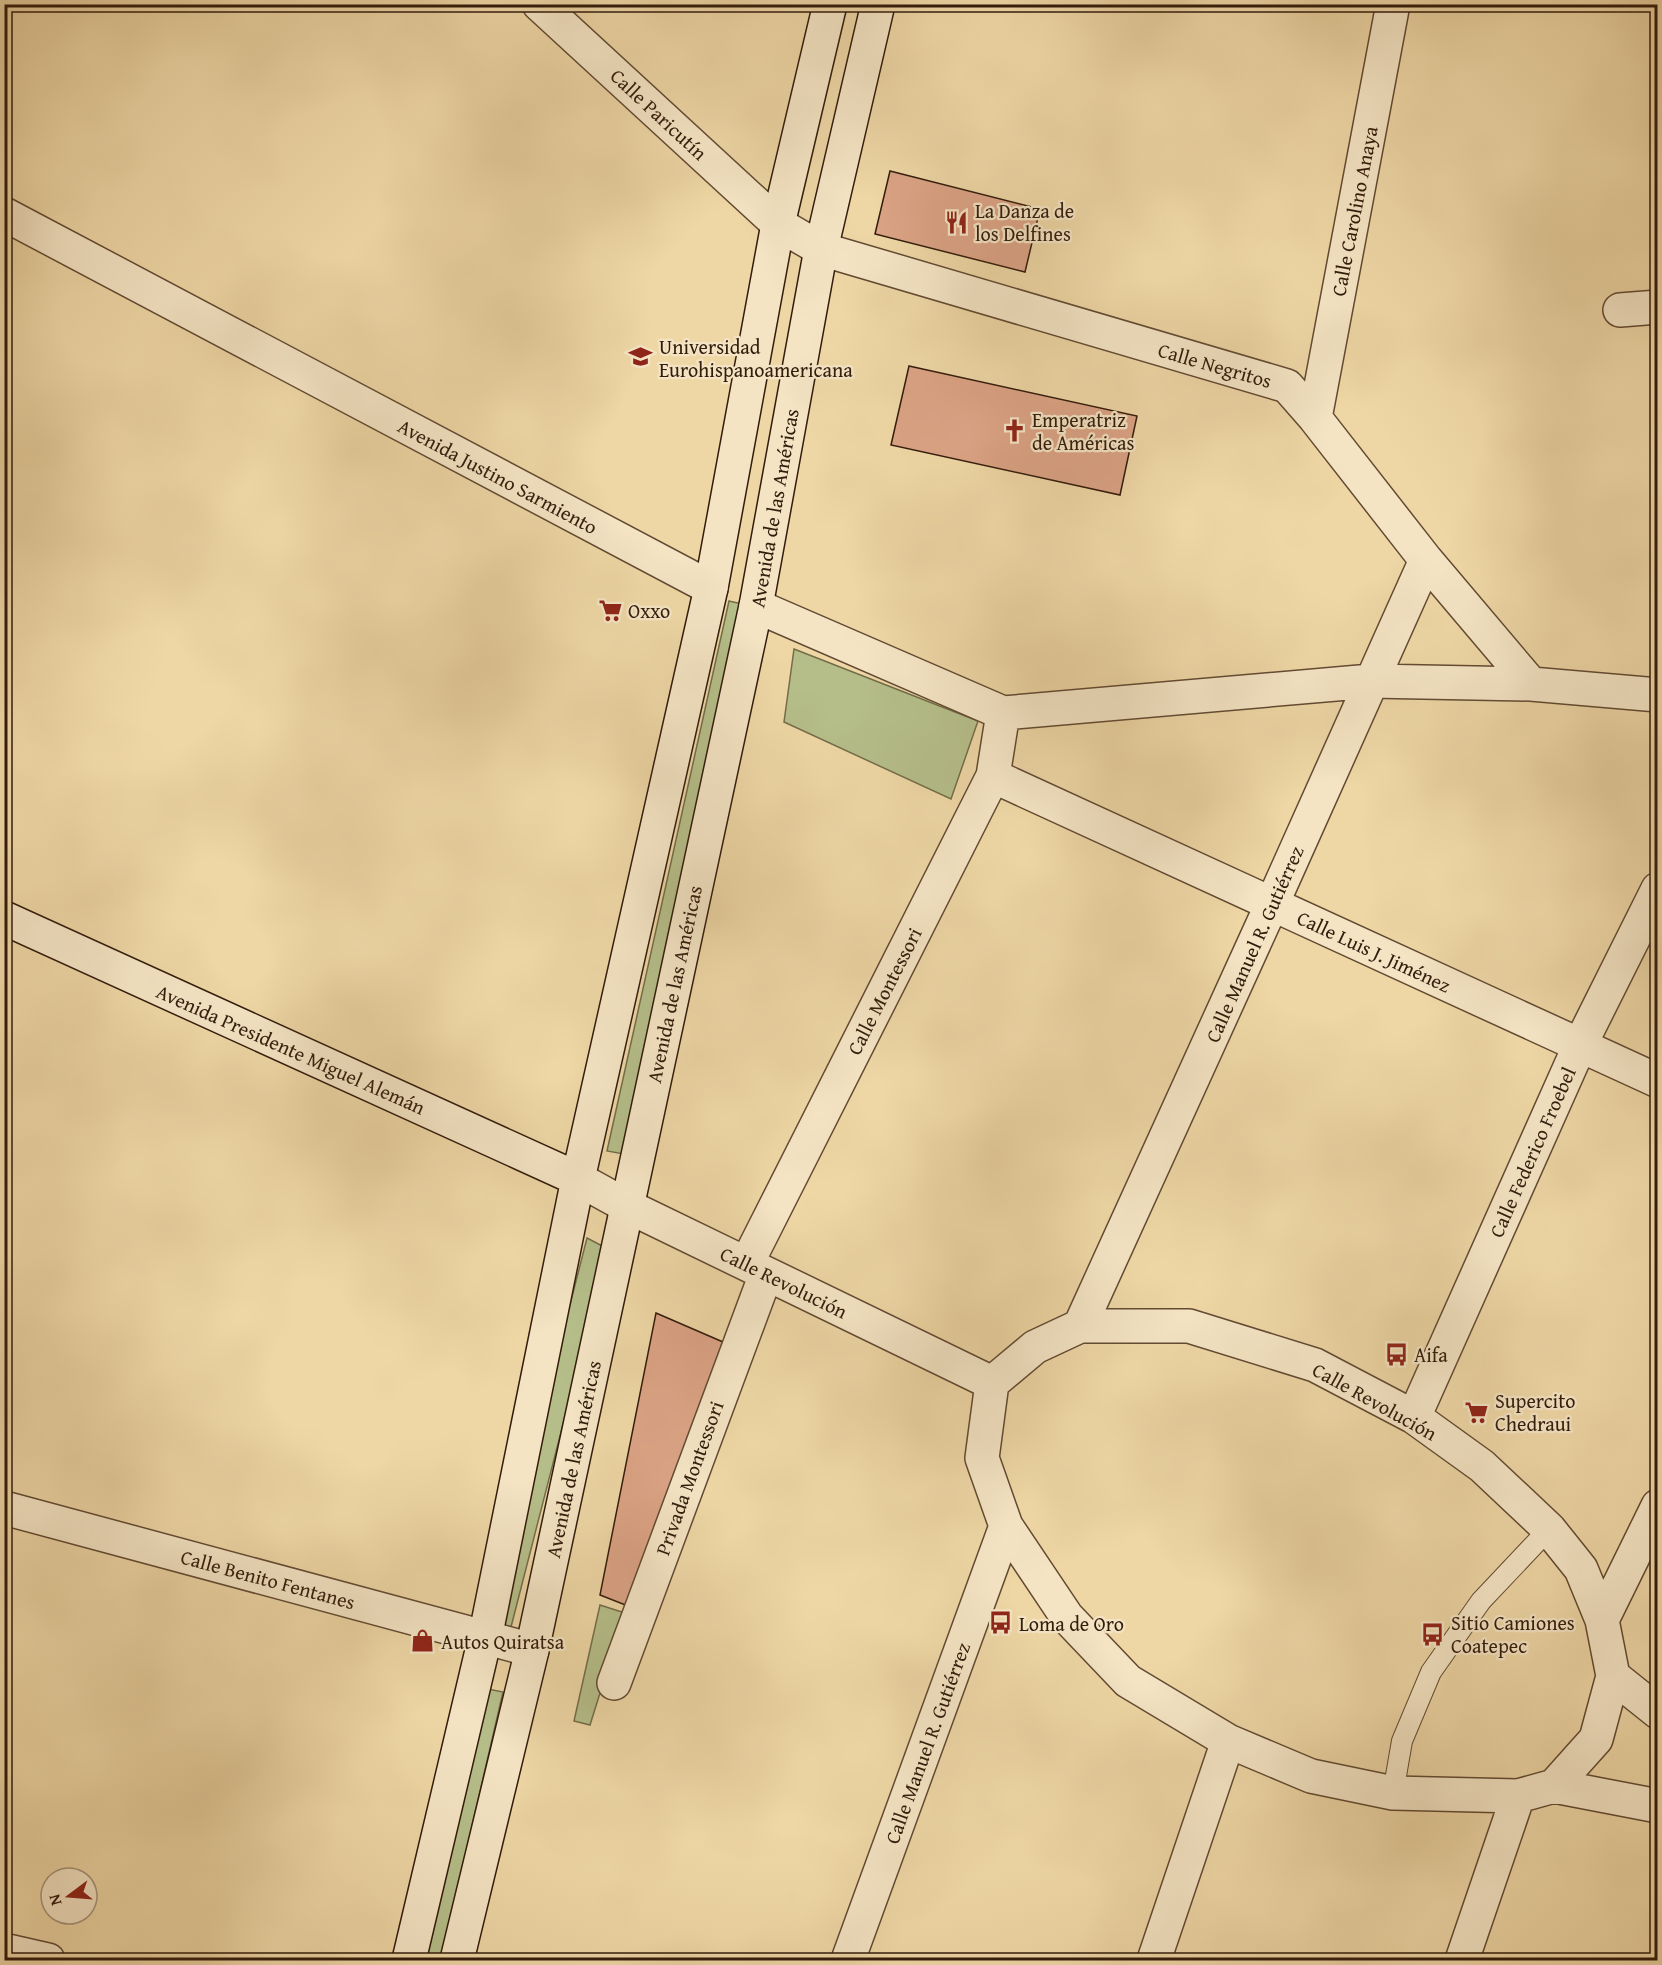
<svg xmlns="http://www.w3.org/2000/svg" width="1662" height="1965" font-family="'Gentium Book Plus',serif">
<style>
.green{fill:#b5be89;stroke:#746d4a;stroke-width:1.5}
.building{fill:#dba385;stroke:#331c0c;stroke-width:1.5}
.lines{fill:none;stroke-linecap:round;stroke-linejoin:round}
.lane-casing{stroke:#624a32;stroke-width:22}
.street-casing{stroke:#624a32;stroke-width:36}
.secondary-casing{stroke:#331c0c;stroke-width:36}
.lane{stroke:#f4e4c4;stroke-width:20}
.street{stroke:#f4e4c4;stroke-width:33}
.secondary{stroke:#f4e4c4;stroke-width:33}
.labels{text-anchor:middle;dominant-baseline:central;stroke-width:4.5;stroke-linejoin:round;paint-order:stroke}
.street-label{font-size:20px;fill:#331c0c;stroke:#f4e4c4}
.poi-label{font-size:20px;fill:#331c0c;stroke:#f4e4c4;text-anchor:start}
</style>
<rect width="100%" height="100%" fill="#eed6a5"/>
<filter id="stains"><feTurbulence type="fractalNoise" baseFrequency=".00333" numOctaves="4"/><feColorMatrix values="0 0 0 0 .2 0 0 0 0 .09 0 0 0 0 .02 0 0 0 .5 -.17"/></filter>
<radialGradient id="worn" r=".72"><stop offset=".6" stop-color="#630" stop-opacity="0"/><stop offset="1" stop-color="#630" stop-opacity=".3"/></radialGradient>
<!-- green -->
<path class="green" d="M729,601L751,606L629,1155L607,1151Z
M794,649L978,721L951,799L784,722Z
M587,1238L608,1249L511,1627L489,1622Z
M600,1605L625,1613L590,1725L574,1721Z
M483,1688L503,1692L441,1960H419Z"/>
<!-- building -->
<path class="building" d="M890,171L1040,209L1025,272L875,234Z
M909,366L1137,416L1120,495L891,445Z
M656,1313L723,1342L628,1606L600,1595Z"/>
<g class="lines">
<defs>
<path id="lane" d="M1393,1793L1402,1741L1431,1672L1481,1601L1549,1529"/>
<path id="street" d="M539,4L778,224L821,249L1287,386L1315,418L1426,560L1531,684
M4,214L711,588
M1620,310L1658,307
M1315,418L1393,4
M756,606L1003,713L1371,681L1531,684L1658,695
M993,776L1658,1081
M578,1179L627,1206L992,1383
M747,1263L993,776L1003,713
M1080,1326L1272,904L1426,560
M1414,1417L1580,1045L1658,889
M4,1508L532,1650
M1602,1620L1658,1506
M1613,1676L1658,1712
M614,1683L766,1274
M1554,1786L1596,1739L1613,1676L1602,1620L1581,1569L1549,1529L1482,1466L1414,1417L1315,1365L1189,1326H1080L1035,1347L992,1383L982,1458L1006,1526L1067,1617L1128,1681L1228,1741L1311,1776L1393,1793L1518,1796L1554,1786L1658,1806
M4,1950L48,1960
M848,1960L1006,1526
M1154,1960L1228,1741
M1462,1960L1518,1796"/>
<path id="secondary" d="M4,918L578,1179
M409,1960L485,1638L578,1179L711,588L778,224L830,4
M457,1960L532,1650L756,606L821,249L878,4"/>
</defs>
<!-- lane casing -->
<use href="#lane" class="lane-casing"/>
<!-- street casing -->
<use href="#street" class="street-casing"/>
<!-- secondary casing -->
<use href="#secondary" class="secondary-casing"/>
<!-- lane -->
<use href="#lane" class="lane"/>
<!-- street -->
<use href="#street" class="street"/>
<!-- secondary -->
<use href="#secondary" class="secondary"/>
</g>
<!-- icons -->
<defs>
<symbol id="restaurant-bare" viewBox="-9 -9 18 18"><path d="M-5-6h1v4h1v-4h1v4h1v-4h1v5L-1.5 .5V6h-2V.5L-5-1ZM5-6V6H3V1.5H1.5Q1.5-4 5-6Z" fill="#8f2418" stroke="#f4e4c4" stroke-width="2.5" paint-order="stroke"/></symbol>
<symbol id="university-bare" viewBox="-9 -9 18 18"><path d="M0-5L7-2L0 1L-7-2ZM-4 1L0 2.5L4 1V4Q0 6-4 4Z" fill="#8f2418" stroke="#f4e4c4" stroke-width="2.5" paint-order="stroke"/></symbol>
<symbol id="church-bare" viewBox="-9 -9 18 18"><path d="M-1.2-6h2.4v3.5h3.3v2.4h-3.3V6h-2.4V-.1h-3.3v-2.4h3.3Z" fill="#8f2418" stroke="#f4e4c4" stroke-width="2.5" paint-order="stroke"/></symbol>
<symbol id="supermarket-bare" viewBox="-9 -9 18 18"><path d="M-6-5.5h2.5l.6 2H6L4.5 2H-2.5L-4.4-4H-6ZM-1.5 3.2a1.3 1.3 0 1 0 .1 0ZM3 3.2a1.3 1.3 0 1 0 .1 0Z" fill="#8f2418" stroke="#f4e4c4" stroke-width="2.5" paint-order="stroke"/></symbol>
<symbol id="bus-bare" viewBox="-9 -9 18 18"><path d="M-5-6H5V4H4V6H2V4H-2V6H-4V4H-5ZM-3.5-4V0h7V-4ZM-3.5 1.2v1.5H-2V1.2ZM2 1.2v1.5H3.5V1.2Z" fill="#8f2418" stroke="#f4e4c4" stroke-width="2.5" paint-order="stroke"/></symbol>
<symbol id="shop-bare" viewBox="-9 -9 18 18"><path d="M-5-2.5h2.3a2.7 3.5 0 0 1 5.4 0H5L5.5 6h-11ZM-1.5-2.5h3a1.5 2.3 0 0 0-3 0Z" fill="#8f2418" stroke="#f4e4c4" stroke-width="2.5" paint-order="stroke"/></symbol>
</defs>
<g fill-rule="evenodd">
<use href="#restaurant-bare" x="940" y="206" width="33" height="33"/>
<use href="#university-bare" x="624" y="340" width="33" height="33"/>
<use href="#church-bare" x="998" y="414" width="33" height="33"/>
<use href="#supermarket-bare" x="594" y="594" width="33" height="33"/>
<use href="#bus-bare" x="1380" y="1338" width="33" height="33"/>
<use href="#supermarket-bare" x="1460" y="1396" width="33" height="33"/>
<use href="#bus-bare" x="984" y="1606" width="33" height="33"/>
<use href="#bus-bare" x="1416" y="1618" width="33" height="33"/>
<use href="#shop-bare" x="406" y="1624" width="33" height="33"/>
</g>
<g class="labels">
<!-- street labels -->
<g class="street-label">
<text transform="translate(659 114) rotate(43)">Calle Paricutín</text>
<text transform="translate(1354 211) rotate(-79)">Calle Carolino Anaya</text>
<text transform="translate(1215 365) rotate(16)">Calle Negritos</text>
<text transform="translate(498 476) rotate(28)">Avenida Justino Sarmiento</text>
<text transform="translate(774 508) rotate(-80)">Avenida de las Américas</text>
<text transform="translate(1254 944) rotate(-66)">Calle Manuel R. Gutiérrez</text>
<text transform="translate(1374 951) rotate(25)">Calle Luis J. Jiménez</text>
<text transform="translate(674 984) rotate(-78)">Avenida de las Américas</text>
<text transform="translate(884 991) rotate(-63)">Calle Montessori</text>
<text transform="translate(291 1049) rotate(24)">Avenida Presidente Miguel Alemán</text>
<text transform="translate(1532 1152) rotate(-66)">Calle Federico Froebel</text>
<text transform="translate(784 1282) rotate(26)">Calle Revolución</text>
<text transform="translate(1375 1401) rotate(29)">Calle Revolución</text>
<text transform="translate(573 1459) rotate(-78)">Avenida de las Américas</text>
<text transform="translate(689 1478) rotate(-70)">Privada Montessori</text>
<text transform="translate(268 1579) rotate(15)">Calle Benito Fentanes</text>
<text transform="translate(927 1743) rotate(-70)">Calle Manuel R. Gutiérrez</text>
</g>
<!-- poi labels -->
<g class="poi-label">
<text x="975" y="210">La Danza de<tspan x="975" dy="23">los Delfines</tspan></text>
<text x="659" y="346">Universidad<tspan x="659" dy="23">Eurohispanoamericana</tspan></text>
<text x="1032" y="419">Emperatriz<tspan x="1032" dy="23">de Américas</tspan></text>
<text x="628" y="610">Oxxo</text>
<text x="1414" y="1354">Aifa</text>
<text x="1495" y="1400">Supercito<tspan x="1495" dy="23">Chedraui</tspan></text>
<text x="1451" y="1622">Sitio Camiones<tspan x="1451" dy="23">Coatepec</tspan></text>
<text x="1019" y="1623">Loma de Oro</text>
<text x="441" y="1641">Autos Quiratsa</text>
</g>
</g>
<!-- margin -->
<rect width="1662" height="1965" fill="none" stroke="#eed6a5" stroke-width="24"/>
<rect x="6" y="6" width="1650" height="1953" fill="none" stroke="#331c0c" stroke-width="3"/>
<rect x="12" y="12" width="1638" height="1941" fill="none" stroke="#331c0c" stroke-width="1.5"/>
<!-- north arrow -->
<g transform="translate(69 1896) rotate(254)"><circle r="28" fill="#f4e4c4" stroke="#a7947a" stroke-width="1.5"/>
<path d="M0-4.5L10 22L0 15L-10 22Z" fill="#8f2418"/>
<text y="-9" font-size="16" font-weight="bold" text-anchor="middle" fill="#331c0c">N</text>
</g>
<rect width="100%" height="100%" filter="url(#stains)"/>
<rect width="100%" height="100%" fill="url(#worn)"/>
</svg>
